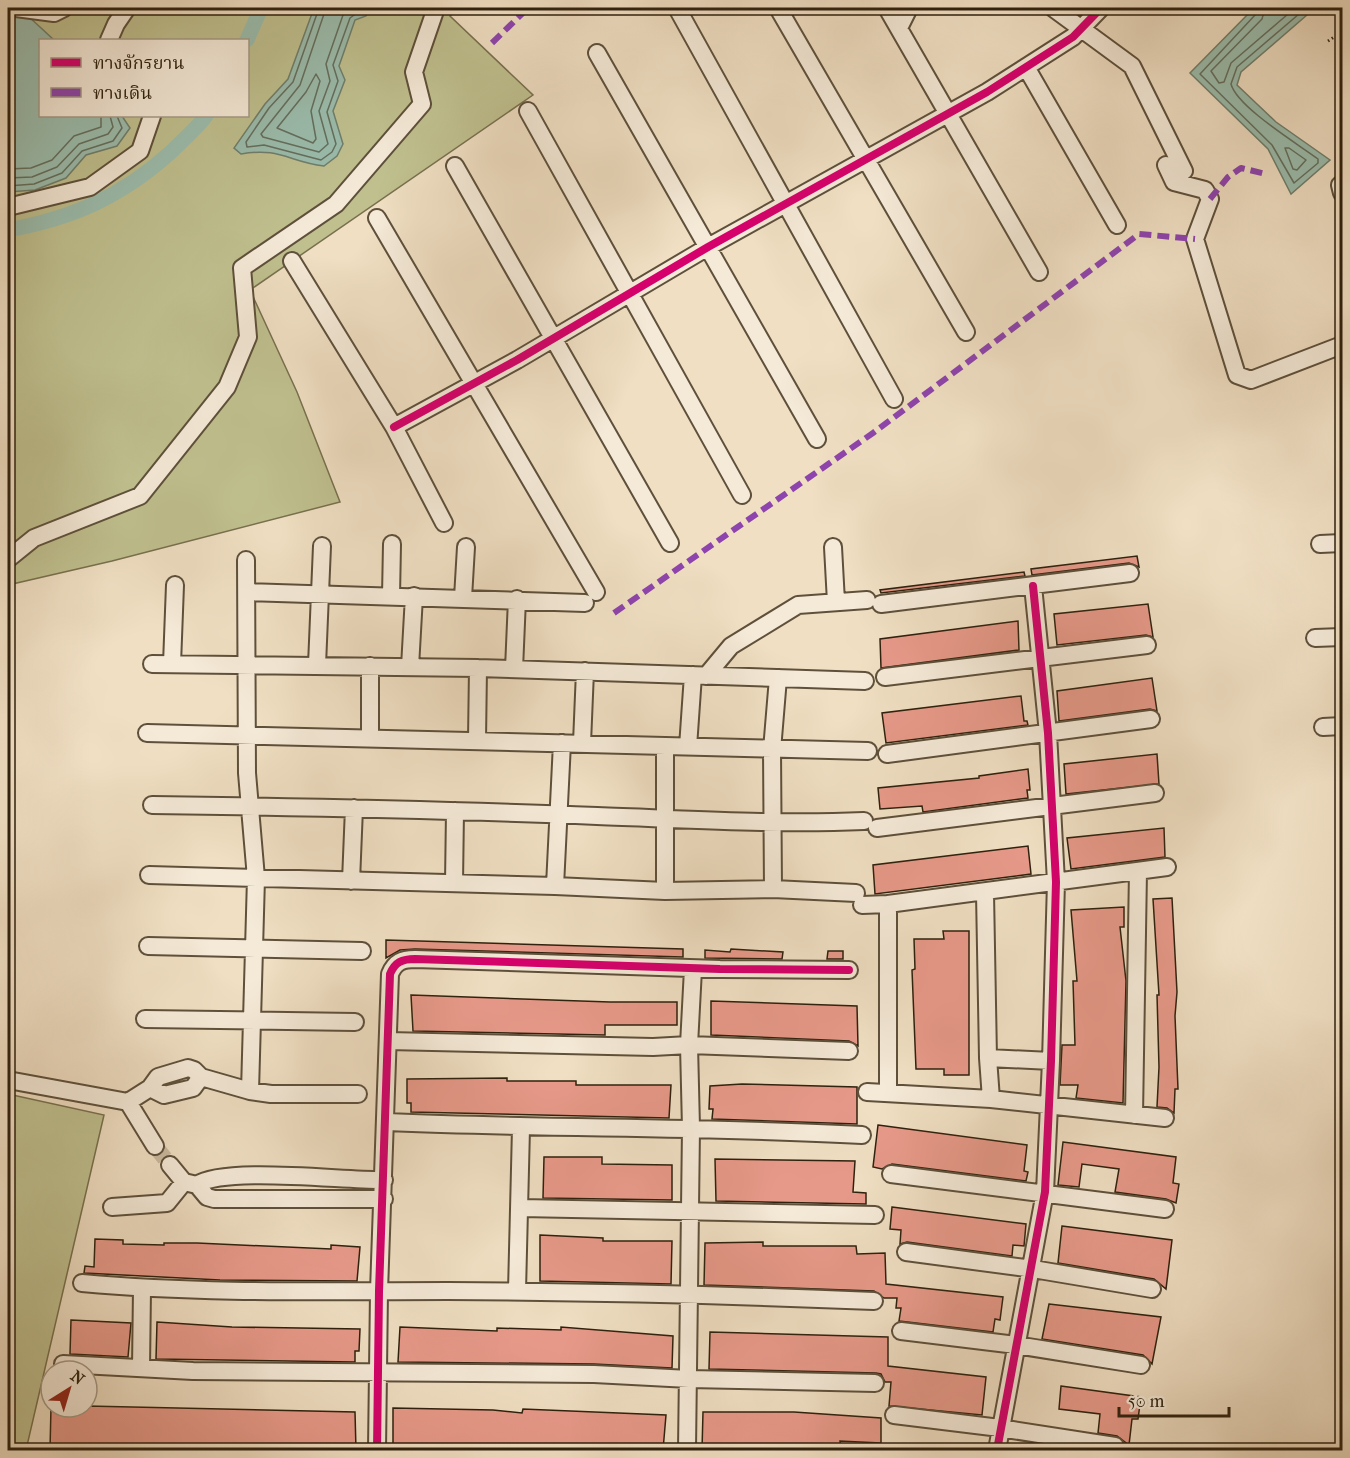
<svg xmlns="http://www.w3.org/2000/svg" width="1350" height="1458" font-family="'IM FELL French Canon','Noto Serif Thai',serif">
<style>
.green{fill:#c0c08f;stroke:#77704e;stroke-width:1.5;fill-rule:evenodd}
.water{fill:#9bbdad;stroke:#6f7f6d;stroke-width:1.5}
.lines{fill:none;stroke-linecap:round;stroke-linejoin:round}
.shore{stroke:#646f5e;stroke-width:1.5}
.canal{stroke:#9bbdad;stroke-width:15}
.building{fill:#e79989;stroke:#2e210e;stroke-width:1.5}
.minor-tunnel{stroke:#c9b99f;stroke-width:16;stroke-dasharray:16 8;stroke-linecap:butt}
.minor-casing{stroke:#5e503b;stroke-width:20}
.path{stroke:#2e210e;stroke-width:3;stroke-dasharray:1.5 3;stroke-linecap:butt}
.minor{stroke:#f5ead8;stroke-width:16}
.quiet{stroke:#8e44ad;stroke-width:6;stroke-dasharray:12 6;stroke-linecap:butt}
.cycleway-casing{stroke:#f5ead8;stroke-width:11}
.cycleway{stroke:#d6006c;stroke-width:8}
</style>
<rect width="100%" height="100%" fill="#f0dfc3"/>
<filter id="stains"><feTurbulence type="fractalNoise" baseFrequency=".00333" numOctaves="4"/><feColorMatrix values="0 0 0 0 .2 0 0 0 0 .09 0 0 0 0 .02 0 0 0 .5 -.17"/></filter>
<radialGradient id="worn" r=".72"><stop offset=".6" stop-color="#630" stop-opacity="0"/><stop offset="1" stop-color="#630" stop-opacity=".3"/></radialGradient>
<!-- green -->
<path class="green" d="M8,8H460L450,16L533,95L250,290L297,392L340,502L112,561L8,585ZM40,40H248V116H40Z
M8,1094L104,1115L26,1450H8Z"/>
<!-- water -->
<path class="water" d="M314,8H371L366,16L355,20L339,66L345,80L333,111L343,144L337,156L324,166C289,162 280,147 241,154L234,148L265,104L288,79Z
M1254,8H1315L1241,72L1237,85L1276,122L1330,160L1291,194L1268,149L1190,73Z
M8,16H28L54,40H40V116H122L130,128L117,146L86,155L66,178L35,190L8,192Z"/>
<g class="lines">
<!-- shore -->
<path class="shore" d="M319,8L293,82L269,108L246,142L247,147L264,145L321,160L332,152L336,144L327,112L338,81L333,65L350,18L364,8
M326,8L300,85L261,134L263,137L319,152L328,144L319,111L330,81L326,64L343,15L351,8
M1258,8L1256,14L1200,74L1272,145L1294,183L1318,163V159C1298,144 1237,107 1231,84L1237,67L1306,8
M1265,8L1262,19L1211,71L1219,83L1224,82L1231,63L1295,8
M316,74L320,81L311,111L316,139L313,143L277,128L306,92Z
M1285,148H1289L1306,160L1297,170L1293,169Z
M8,169L31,168L52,160L74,136L101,127V116
M8,178L32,177L57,167L79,144L108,134L113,127L110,116
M8,186L34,184L62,173L82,151L113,141L122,128L117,116"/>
<!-- canal -->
<path class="canal" d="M247,40L261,8
M8,230C73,218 121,197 171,152C183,140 196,129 206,116"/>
</g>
<!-- building -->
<path class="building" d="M1137,556L1139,567L1129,563L1032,575L1031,569Z
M1024,572L1025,576L881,593L880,590Z
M1148,604L1153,637L1146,635L1057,645L1054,614Z
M1018,621L1019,650L881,668L880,639Z
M1152,678L1157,711L1150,709L1059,721L1057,691Z
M1021,696L1024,721H1027L1028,725L886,743L882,713Z
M1157,754L1159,784L1066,794L1064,764Z
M1028,769L1030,790H1027L1028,798L923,812L922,806L880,809L878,788L979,778V776Z
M1164,828L1165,857L1071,869L1067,838Z
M1028,846L1031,874L875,894L873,865Z
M1172,898L1177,992L1175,1016L1178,1089H1175L1174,1113L1167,1108L1157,1107L1159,1067L1157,995H1159L1153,899Z
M1124,907V927H1120L1126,981L1123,1103L1076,1098L1078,1085H1060L1062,1045H1075L1073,981H1077L1071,910Z
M943,931H969V1075H944V1069H916L912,970L915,969L914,939H944Z
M386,940L683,949V957L415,949L400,950L386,958Z
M731,949L783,952L782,959L705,958V950L730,952Z
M828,951H843V959H827Z
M411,995L610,1002H677V1025H605V1035L413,1031Z
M711,1001L857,1006L858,1046L849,1041L711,1035Z
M507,1078V1081H576V1085H671L669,1118L411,1112V1103H407V1079Z
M742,1084L857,1087V1124L712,1119L713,1109H709L710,1086Z
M878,1125L1027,1145L1024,1171L1028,1172L1026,1181L892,1164L882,1169L873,1167Z
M1063,1142L1176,1157L1173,1183L1179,1184L1176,1203L1166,1199L1115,1192L1119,1169L1082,1164L1079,1187L1058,1185Z
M544,1157H602V1164L672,1165V1200L543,1198Z
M715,1159L855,1161L853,1192L866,1193V1204L716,1201Z
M892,1207L1026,1224L1024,1246L1013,1245L1012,1256L907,1242L900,1244L901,1230L890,1229Z
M1062,1226L1172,1240L1166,1289L1154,1279L1058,1263Z
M540,1235L603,1238V1241H672L671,1284L540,1281Z
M95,1239L123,1240V1244L164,1245V1243H197L331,1249V1245L360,1247L357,1281L220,1280L84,1273L85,1266L94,1267Z
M763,1242V1246H856L857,1254L885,1253L886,1284L1003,1297L1000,1320L995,1319L993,1332L899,1321L901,1308H896L897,1298H884L874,1291L704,1285L705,1243Z
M1049,1304L1161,1317L1152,1364L1143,1355L1042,1339Z
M71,1320L131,1323L128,1357L70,1354Z
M157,1322L232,1327L360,1329L359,1351H355V1362L156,1359Z
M400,1327L497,1331V1328L561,1330V1327L673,1336L672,1368L594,1364L398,1362Z
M710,1332L888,1337V1366L986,1377L982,1415L889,1406L891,1382H885L881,1374L876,1373L709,1369Z
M1061,1386L1141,1397L1138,1419H1132L1129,1445L1117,1436L1098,1433L1100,1414L1059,1409Z
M87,1406L355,1412L356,1450H50L51,1407Z
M393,1408L493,1410L522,1413L523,1409L666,1415L663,1450H393Z
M703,1412H794L881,1418V1443L840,1441L841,1450H702Z"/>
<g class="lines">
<!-- minor-tunnel -->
<path class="minor-tunnel" d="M155,1146L170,1165"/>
<defs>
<path id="minor" d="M16,8L54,13L64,8
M677,8L894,399
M778,8L966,332
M887,8L1039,272
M1053,8L1132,66L1184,171
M899,28L909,8
M109,40L116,24L127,8
M597,53L817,439
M1026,67L1117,225
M528,111L742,495
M1166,165L1174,182L1205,190L1210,199L1195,239L1237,375L1251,380L1342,345
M455,166L670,543
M1340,185L1342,193
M8,207L90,187L140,151L152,116
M377,218L596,592
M292,261L394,427L444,523
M394,427L517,360L708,247L987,92L1073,37L1101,8
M1320,544L1342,543
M833,547L836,602
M8,559L34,538L140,496L227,387L248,337L242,268L336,204L422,104L414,72L436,8
M247,592L585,603
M391,596L392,544
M463,598L466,547
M881,604L1130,573
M1315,638L1342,637
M152,664L478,668L865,681
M172,664L175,585
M317,665L322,546
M410,667L414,596
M514,669L517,599
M706,676L731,646L798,605L867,600
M885,677L1147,645
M1323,727L1342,726
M147,733L868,751
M370,738V666
M477,740L478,668
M582,743L585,671
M688,747L693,675
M887,754L1151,719
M152,805C300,807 448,810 597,816C686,819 775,825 864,821
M877,828L1155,793
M149,875L555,886L665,891L773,889L856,893
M351,881L354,808
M454,883L455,811
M555,886L562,743
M773,889L772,750L778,678
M665,891V746
M985,893L988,1058L991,1099
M862,905L888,904
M148,946L362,951
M145,1019L355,1022
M388,1041L653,1047L689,1045L849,1051
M988,1058L1051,1061
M8,1080L128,1102L150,1088L158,1077L188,1068L194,1070L201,1077L250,1091L256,878L247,773L246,560
M150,1088L164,1095L193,1088L201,1077
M250,1091L271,1094H358
M867,1092L991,1099L1165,1118
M888,1093V904L1167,867
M128,1102L155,1146
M1134,1115L1138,871
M387,1122C545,1129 703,1126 862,1135
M170,1165L184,1182L197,1185L207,1197L214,1199H384
M891,1174L1165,1209
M197,1185C224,1166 345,1181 384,1180
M112,1207L167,1203L184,1182
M521,1208L875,1215
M906,1252L1033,1269L1152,1289
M82,1283C204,1294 326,1291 448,1291C590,1292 732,1295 874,1301
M517,1291L521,1128
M901,1331L1016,1345L1141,1365
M63,1364L193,1371L594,1374L689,1379L875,1383
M141,1368L142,1289
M894,1415L1000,1428L1115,1446
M377,1450L379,1291L390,974C395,962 402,959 415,959L720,969L849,970
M687,1450L691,1128L689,1045L693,969
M997,1450L1045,1192L1051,1061L1056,882L1048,733L1033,586"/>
</defs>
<!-- minor casing -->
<use href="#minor" class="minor-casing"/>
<!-- path -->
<path class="path" d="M1328,41L1342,32"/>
<!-- minor -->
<use href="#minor" class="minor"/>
<!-- quiet -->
<path class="quiet" d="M492,43L528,8
M1210,199L1228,177L1241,168L1266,174
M614,613L873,433L1139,234L1195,239"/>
<defs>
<path id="cycleway" d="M394,427L517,360L708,247L987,92L1073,37L1101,8
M377,1450L379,1291L390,974C395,962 402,959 415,959L720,969L849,970
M997,1450L1045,1192L1051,1061L1056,882L1048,733L1033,586"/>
</defs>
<!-- cycleway casing -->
<use href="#cycleway" class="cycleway-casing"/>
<!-- cycleway -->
<use href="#cycleway" class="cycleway"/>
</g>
<!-- margin -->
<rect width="1350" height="1458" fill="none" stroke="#f0dfc3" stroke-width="30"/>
<rect x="9" y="9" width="1332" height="1440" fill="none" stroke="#2e210e" stroke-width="3"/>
<rect x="15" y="15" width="1320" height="1428" fill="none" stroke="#2e210e" stroke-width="1.5"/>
<!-- legend -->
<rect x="39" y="39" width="210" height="78" fill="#f5ead8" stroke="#a59a87" stroke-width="1.5"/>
<rect x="51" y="58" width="30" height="9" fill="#d6006c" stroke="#a59a87" stroke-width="1.5"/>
<text x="93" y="69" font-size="18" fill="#2e210e">ทางจักรยาน</text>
<rect x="51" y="88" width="30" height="9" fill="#8e44ad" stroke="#a59a87" stroke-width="1.5"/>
<text x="93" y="99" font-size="18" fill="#2e210e">ทางเดิน</text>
<!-- north arrow -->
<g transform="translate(69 1389) rotate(37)"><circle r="28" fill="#f5ead8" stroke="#a59a87" stroke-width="1.5"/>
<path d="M0-4.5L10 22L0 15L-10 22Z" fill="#8f2418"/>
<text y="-9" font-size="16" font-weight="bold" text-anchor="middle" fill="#2e210e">N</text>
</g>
<!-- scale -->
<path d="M1119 1407v9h110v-9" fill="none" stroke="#2e210e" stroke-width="3"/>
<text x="1128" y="1407" font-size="18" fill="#2e210e" stroke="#f5ead8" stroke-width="4.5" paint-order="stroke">50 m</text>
<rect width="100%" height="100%" filter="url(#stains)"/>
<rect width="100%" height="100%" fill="url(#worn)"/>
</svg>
